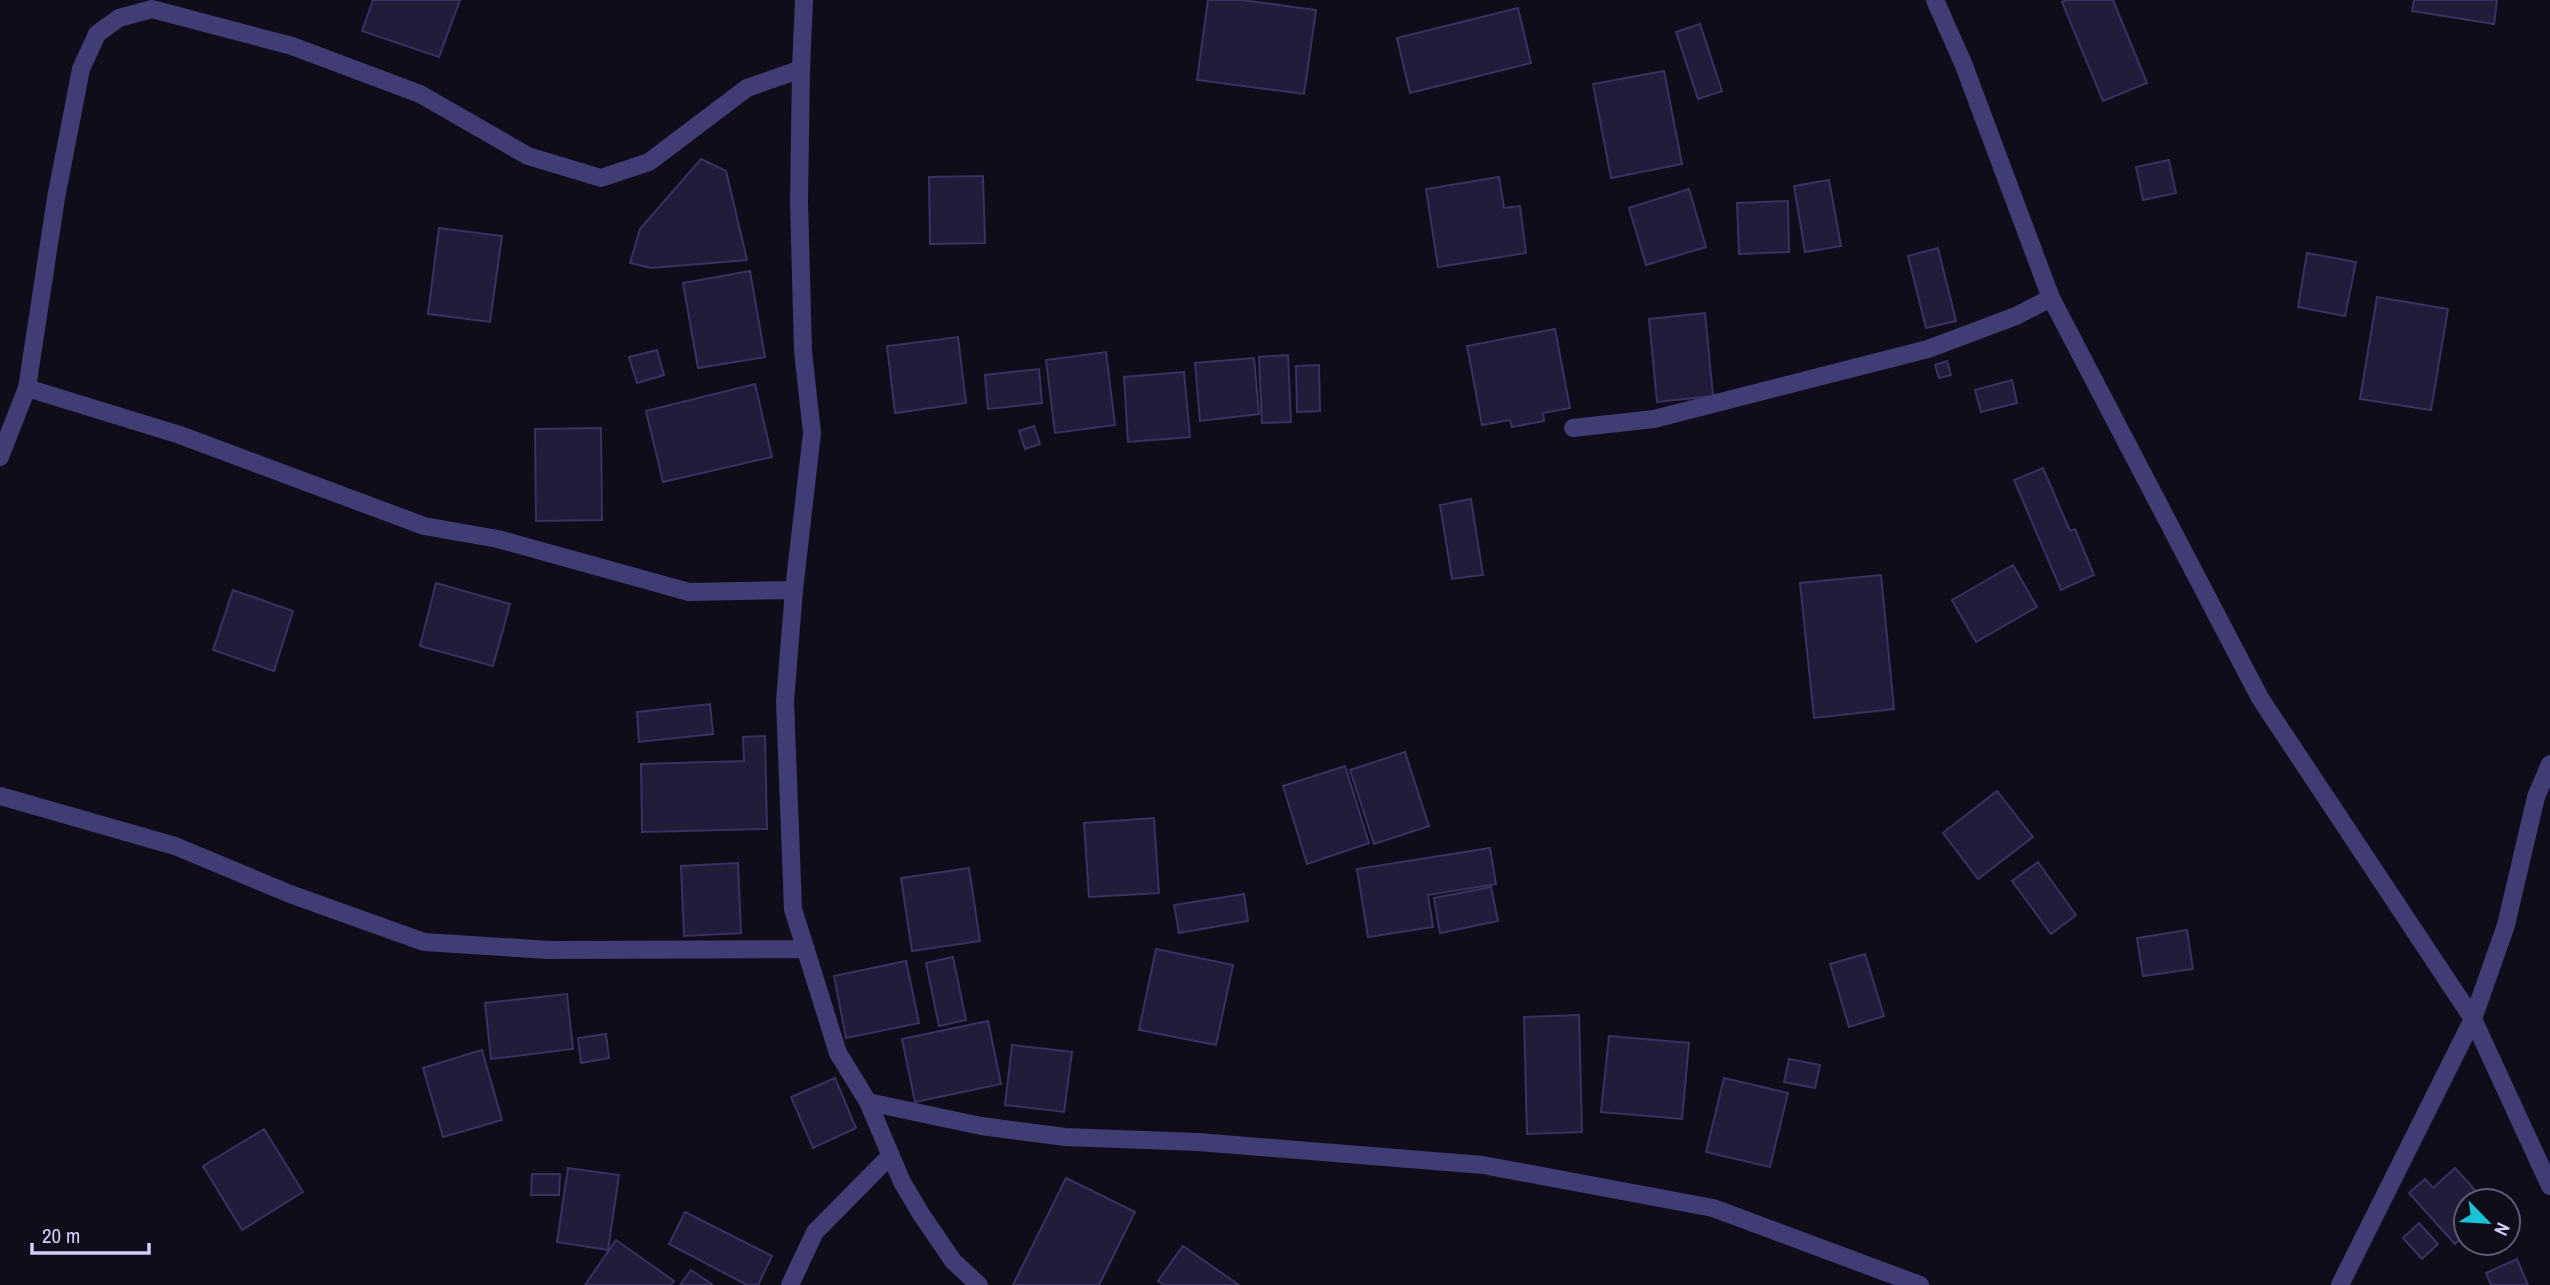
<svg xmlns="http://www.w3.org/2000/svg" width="2550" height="1285" font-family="'Archivo Narrow',sans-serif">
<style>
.building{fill:#221b39;stroke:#3b3062;stroke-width:2}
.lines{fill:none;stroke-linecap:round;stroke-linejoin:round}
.street{stroke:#403d74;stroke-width:18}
</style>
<rect width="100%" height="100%" fill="#0f0d1a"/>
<!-- building -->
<path class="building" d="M373,0H460L439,57L362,31Z
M1208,0H1241L1316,10L1304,94L1197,80Z
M2066,0H2113L2147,83L2103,101L2062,2Z
M2414,0H2497L2494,24L2412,11Z
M1518,8L1531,63L1410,93L1397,38Z
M1700,24L1722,91L1698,99L1676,32Z
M1664,71L1682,164L1611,178L1593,84Z
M701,159L726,171L747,260L651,268L630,263L640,229Z
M2169,160L2176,193L2143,200L2136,167Z
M983,176L985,243L930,244L929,177Z
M1499,177L1504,208L1520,206L1526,253L1438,267L1426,189Z
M1829,180L1841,246L1805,252L1794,186Z
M1689,189L1706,247L1646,265L1629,208Z
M1788,201L1789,252L1739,254L1737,203Z
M439,228L502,236L490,322L428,314Z
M1938,248L1956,321L1926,328L1908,256Z
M2307,253L2356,262L2345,316L2298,307Z
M750,271L765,357L698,368L683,283Z
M2377,297L2448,309L2431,410L2360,399Z
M1705,313L1713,396L1657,402L1649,319Z
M1555,329L1570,408L1543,413L1544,421L1512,427L1510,420L1482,425L1467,346Z
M958,337L966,403L895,413L887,346Z
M657,350L664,375L637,383L629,357Z
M1106,352L1115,425L1055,433L1046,360Z
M1288,355L1291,422L1262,423L1259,357Z
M1254,358L1259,414L1200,421L1195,363Z
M1947,361L1951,375L1939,378L1935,365Z
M1319,365L1320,411L1297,412L1296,366Z
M1039,369L1042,403L988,409L985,375Z
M1184,372L1190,437L1128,442L1124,377Z
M2012,380L2017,403L1981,412L1975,390Z
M755,384L772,457L663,482L646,411Z
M1034,426L1040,444L1025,449L1019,431Z
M601,428L602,520L536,521L535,429Z
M2043,468L2070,531L2075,529L2094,575L2061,590L2014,480Z
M1471,499L1483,575L1452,579L1440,505Z
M2013,565L2037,607L1976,642L1952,600Z
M1881,575L1894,709L1814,718L1800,583Z
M436,583L510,604L493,666L420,646Z
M233,590L293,611L274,671L213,650Z
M710,704L713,734L639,742L637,712Z
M765,736L767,829L642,832L641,764L744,761L743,737Z
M1405,752L1429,826L1374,844L1350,770Z
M1345,766L1369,843L1307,864L1283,786Z
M1997,791L2033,837L1978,879L1943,833Z
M1154,818L1159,893L1089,897L1084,823Z
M1490,848L1496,884L1428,895L1433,927L1368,937L1357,869Z
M2038,862L2076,915L2051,934L2012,881Z
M738,863L741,933L684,936L681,866Z
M969,868L980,941L912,951L901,878Z
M1491,887L1498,921L1440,933L1434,898Z
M1244,894L1248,921L1179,933L1174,905Z
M2187,930L2193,969L2143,976L2137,938Z
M1156,949L1233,965L1216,1045L1139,1030Z
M1865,954L1884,1016L1849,1027L1830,964Z
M953,957L966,1020L939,1026L926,963Z
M906,961L919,1023L846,1038L834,976Z
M567,994L573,1049L491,1059L485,1003Z
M1579,1015L1582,1132L1527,1134L1524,1017Z
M988,1021L1001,1084L915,1102L902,1039Z
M606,1034L609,1058L581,1063L578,1038Z
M1609,1036L1689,1043L1682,1119L1601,1112Z
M1012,1045L1072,1052L1064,1112L1005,1105Z
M482,1050L502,1120L443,1137L423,1068Z
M1789,1059L1820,1065L1815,1088L1784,1082Z
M835,1078L856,1128L813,1148L791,1097Z
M1724,1078L1788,1093L1770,1167L1706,1152Z
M264,1129L303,1192L242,1230L203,1166Z
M568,1168L619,1175L608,1250L557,1242Z
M2455,1168L2485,1201H2466V1234L2455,1244L2409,1193L2425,1179L2433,1188Z
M532,1174H560L559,1195H531Z
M1066,1178L1135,1212L1099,1285H1013Z
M685,1212L772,1256L758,1285H747L669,1244Z
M2419,1223L2438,1244L2422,1259L2403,1238Z
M616,1240L674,1281L671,1285H585Z
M1183,1246L1239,1285H1164L1158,1281Z
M2517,1259L2528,1285H2491L2486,1273Z
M691,1270L713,1285H680Z"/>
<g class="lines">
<!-- street -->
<path class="street" d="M1935,0L1963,63L2051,298L2260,698L2473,1019L2550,1186
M27,388L180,435L424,526L498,539L689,592L794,590L785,701L793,909L838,1053L868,1102L902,1182L921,1214L953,1261L979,1285
M1573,428L1654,419L1928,349L2016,316L2051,298
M0,457L27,388L56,198L81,69L97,34L119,18L152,9L292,46L420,94L528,156L601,178L649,162L747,88L801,69L804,0
M794,590L812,433L803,351L799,201L801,69
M0,796L175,846L290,894L424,942L549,950L806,949
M868,1102L981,1126L1065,1137L1198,1142L1483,1165L1713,1208L1920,1285
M790,1285L815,1232L891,1155
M2340,1285L2473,1019L2506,925L2536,797L2550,764"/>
</g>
<!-- north arrow -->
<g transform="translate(2487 1222) rotate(115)"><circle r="33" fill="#0f0d1a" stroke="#5d5a73" stroke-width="2"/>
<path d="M0-5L12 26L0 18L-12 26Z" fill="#1ac2d8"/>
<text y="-10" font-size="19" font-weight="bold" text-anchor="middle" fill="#d2cdf9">N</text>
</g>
<!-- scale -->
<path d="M32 1243v10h117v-10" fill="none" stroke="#d2cdf9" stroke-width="3.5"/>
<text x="42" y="1243" font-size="21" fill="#d2cdf9" stroke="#0f0d1a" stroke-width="5" paint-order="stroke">20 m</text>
</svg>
